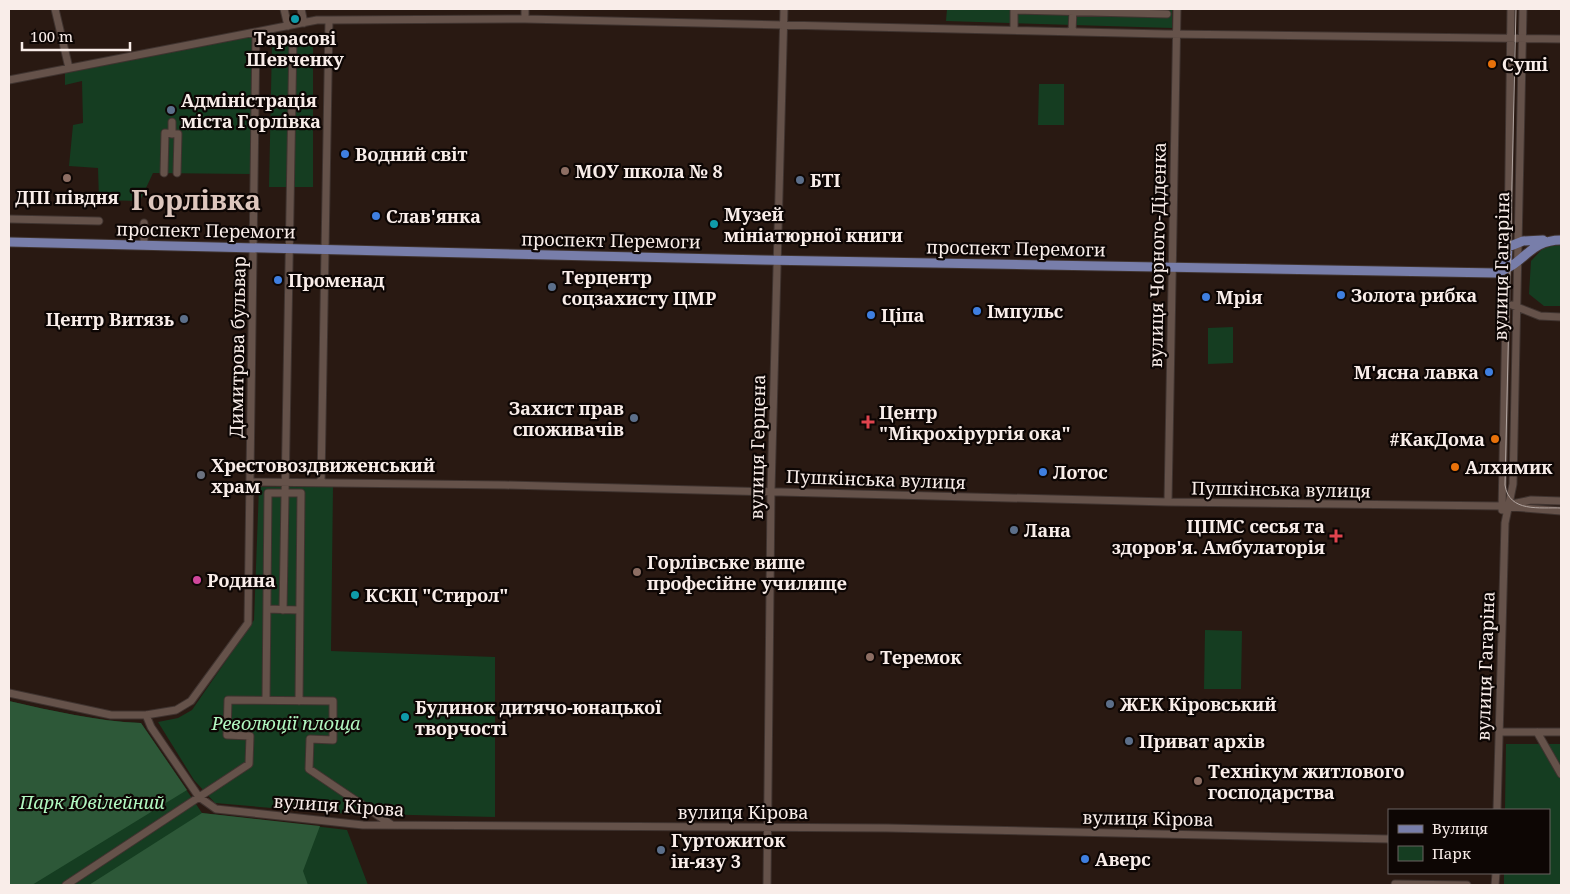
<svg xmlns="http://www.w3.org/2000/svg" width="1570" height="894" font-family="'Noto Serif',serif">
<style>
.green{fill:#153d21}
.forest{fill:#2d5838}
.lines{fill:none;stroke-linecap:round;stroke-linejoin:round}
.minor-casing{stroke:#3f332f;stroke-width:9}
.major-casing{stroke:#3f332f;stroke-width:11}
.minor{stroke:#65524a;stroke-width:7}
.major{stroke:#787eaa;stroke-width:9}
.tram{stroke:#b3a6a1;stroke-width:1}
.culture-dot{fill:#0f9aa8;stroke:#0d0604;stroke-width:2}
.food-dot{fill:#e8710a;stroke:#0d0604;stroke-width:2}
.service-dot{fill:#5c6f8a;stroke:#0d0604;stroke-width:2}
.shop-dot{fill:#3f7fe0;stroke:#0d0604;stroke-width:2}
.education-dot{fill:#8d6e63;stroke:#0d0604;stroke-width:2}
.health-dot{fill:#e0444e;stroke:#0d0604;stroke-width:2}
.worship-dot{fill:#6b7280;stroke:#0d0604;stroke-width:2}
.hotel-dot{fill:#d1479c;stroke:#0d0604;stroke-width:2}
.labels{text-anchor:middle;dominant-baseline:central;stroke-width:4.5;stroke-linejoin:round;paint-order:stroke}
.poi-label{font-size:18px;font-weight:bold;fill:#f9ede9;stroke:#0d0604;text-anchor:start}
.street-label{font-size:18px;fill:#f9ede9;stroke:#0d0604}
.park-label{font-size:18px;font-style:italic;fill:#b1f7c0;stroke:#0d0604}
.town-label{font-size:28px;font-weight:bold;fill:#ddc6bd;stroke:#0d0604}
</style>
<rect width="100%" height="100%" fill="#291912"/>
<!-- green -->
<path class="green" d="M947,9H1172V28L946,21Z
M254,31L251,174L153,173L140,201L99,200L98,168L69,166L73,125L83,123L82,81L65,85V67Z
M313,42V187H269L272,44Z
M1039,84H1064V125H1038Z
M1547,244H1561V306H1544L1529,294L1531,261Z
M1233,327V363L1208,364V328Z
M333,486L331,651L495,657V817L330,813L215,803L194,780L158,722L178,718L192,710L254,620L259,487Z
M1205,630L1242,631L1241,689H1204Z
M9,701C53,711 96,721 141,723L202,813L347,830L368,885H9Z
M1506,744H1561V885H1504V873H1549V810H1505Z"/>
<!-- forest -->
<path class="forest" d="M9,701C53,711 96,721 141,723L187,790L32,885H9Z
M202,813L320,826L303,871L308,885H89Z"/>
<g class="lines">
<defs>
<path id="minor" d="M55,9L69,68
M284,9L288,26
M301,9L304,23
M1014,10L1167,14
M525,19V9
M1014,30V9
M1072,32L1073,9
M9,80L317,20H329L525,19L1165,34L1561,39
M172,134V122
M164,173L165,133L178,134L177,173
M9,219L99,221
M144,223V245
M1508,247L1511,9
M1512,305L1540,316L1561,317
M250,482L505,485L1168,502L1501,506L1561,511
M321,482L329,20
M1168,502L1177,9
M1507,505L1531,500L1561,501
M1502,510L1507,266
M267,609L298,610
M283,610L293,37
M9,693L111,715H146L176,710L191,701L248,623L256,33
M266,700L268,493H301L299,701
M146,715L151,727L199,797L216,809L363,825L887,828L1389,839
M1499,732H1561
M1537,732L1561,774
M1497,810L1505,523L1513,484L1523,9
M1395,884L1467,885
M66,885L249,764L250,736L227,735L228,700L333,701V740L310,739L309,769L392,825
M767,885L771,491L784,9
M1495,885L1496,873"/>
<path id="major" d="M9,242L763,260L1496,273C1524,265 1529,240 1561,240
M1499,272L1507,262L1508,247L1523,241L1543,240"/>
</defs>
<!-- minor casing -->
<use href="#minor" class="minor-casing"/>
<!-- major casing -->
<use href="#major" class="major-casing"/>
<!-- minor -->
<use href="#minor" class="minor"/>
<!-- major -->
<use href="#major" class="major"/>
<!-- tram -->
<path class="tram" d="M1516,9L1505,485C1509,513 1540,507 1561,508"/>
</g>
<!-- markers -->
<g class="culture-dot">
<circle cx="295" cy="19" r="5"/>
<circle cx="714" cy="224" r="5"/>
<circle cx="355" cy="595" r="5"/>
<circle cx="405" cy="717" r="5"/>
</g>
<g class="food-dot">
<circle cx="1492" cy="64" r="5"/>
<circle cx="1495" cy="439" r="5"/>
<circle cx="1455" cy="467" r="5"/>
</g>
<g class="service-dot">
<circle cx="171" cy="110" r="5"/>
<circle cx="800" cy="180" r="5"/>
<circle cx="552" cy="287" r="5"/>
<circle cx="184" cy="319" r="5"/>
<circle cx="634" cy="418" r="5"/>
<circle cx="1014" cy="530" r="5"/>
<circle cx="1110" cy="704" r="5"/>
<circle cx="1129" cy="741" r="5"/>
<circle cx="661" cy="850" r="5"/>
</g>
<g class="shop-dot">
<circle cx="345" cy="154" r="5"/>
<circle cx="376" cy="216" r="5"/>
<circle cx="278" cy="280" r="5"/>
<circle cx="1341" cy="295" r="5"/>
<circle cx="1206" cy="297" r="5"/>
<circle cx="977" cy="311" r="5"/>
<circle cx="871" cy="315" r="5"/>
<circle cx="1489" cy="372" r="5"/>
<circle cx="1043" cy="472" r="5"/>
<circle cx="1085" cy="859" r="5"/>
</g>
<g class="education-dot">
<circle cx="565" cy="171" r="5"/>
<circle cx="67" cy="178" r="5"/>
<circle cx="637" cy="572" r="5"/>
<circle cx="870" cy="657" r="5"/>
<circle cx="1198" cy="781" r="5"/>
</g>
<g class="health-dot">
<path d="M865.5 414.5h5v5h5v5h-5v5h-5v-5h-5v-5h5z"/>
<path d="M1333.5 528.5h5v5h5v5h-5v5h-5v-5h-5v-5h5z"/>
</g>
<circle class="worship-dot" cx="201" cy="475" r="5"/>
<circle class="hotel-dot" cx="197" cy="580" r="5"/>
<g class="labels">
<!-- poi labels -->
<g class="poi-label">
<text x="295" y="38" text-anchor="middle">Тарасові<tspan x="295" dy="21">Шевченку</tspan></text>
<text x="1502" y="64">Суші</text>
<text x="181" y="100">Адміністрація<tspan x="181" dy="21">міста Горлівка</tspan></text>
<text x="355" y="154">Водний світ</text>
<text x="575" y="171">МОУ школа № 8</text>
<text x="810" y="180">БТІ</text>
<text x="67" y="197" text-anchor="middle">ДПІ півдня</text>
<text x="724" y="214">Музей<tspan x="724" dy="21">мініатюрної книги</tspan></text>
<text x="386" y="216">Слав'янка</text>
<text x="562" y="277">Терцентр<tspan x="562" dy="21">соцзахисту ЦМР</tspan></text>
<text x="288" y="280">Променад</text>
<text x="1351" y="295">Золота рибка</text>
<text x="1216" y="297">Мрія</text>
<text x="987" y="311">Імпульс</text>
<text x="881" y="315">Ціпа</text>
<text x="174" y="319" text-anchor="end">Центр Витязь</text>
<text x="1479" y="372" text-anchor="end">М'ясна лавка</text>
<text x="624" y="408" text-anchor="end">Захист прав<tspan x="624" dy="21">споживачів</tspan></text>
<text x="879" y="412">Центр<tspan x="879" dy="21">"Мікрохірургія ока"</tspan></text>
<text x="1485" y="439" text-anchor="end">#КакДома</text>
<text x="211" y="465">Хрестовоздвиженський<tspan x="211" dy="21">храм</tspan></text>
<text x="1465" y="467">Алхимик</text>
<text x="1053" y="472">Лотос</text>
<text x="1325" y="526" text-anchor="end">ЦПМС сесья та<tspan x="1325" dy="21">здоров'я. Амбулаторія</tspan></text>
<text x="1024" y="530">Лана</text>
<text x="647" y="562">Горлівське вище<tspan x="647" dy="21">професійне училище</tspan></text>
<text x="207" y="580">Родина</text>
<text x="365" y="595">КСКЦ "Стирол"</text>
<text x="880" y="657">Теремок</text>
<text x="1120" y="704">ЖЕК Кіровський</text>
<text x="415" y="707">Будинок дитячо-юнацької<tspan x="415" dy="21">творчості</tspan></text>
<text x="1139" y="741">Приват архів</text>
<text x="1208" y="771">Технікум житлового<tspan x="1208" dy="21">господарства</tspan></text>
<text x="671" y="840">Гуртожиток<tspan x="671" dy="21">ін-язу 3</tspan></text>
<text x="1095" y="859">Аверс</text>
</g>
<!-- street labels -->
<g class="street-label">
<text transform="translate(206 230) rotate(1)">проспект Перемоги</text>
<text transform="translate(611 240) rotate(1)">проспект Перемоги</text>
<text transform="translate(1016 248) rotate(1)">проспект Перемоги</text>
<text transform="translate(1157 255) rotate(-89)">вулиця Чорного-Діденка</text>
<text transform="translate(1501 266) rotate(-89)">вулиця Гагаріна</text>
<text transform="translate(237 347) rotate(-89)">Димитрова бульвар</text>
<text transform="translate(757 447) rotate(-89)">вулиця Герцена</text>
<text transform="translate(876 479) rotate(2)">Пушкінська вулиця</text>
<text transform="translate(1281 489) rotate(1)">Пушкінська вулиця</text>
<text transform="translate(1485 666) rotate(-88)">вулиця Гагаріна</text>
<text transform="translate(339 805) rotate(4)">вулиця Кірова</text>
<text x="743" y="812">вулиця Кірова</text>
<text transform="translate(1148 818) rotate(1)">вулиця Кірова</text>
</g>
<!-- park labels -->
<g class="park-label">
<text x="286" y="723">Революції площа</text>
<text x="92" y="802">Парк Ювілейний</text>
</g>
<!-- town labels -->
<g class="town-label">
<text x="196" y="199">Горлівка</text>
</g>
</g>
<!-- border -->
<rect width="1570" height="894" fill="none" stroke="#f9ede9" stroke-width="20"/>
<!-- legend -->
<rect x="1388" y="809" width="162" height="65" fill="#0d0604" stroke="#6b6260"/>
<rect x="1398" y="825" width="25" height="8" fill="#787eaa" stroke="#6b6260"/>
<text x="1432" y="834" font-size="15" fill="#f9ede9">Вулиця</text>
<rect x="1398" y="846" width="25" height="15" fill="#153d21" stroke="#6b6260"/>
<text x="1432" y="859" font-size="15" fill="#f9ede9">Парк</text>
<!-- scale -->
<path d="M22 42v8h108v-8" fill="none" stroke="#f9ede9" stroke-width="2.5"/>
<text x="30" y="42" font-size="15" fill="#f9ede9" stroke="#0d0604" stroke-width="4" paint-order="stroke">100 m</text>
</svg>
